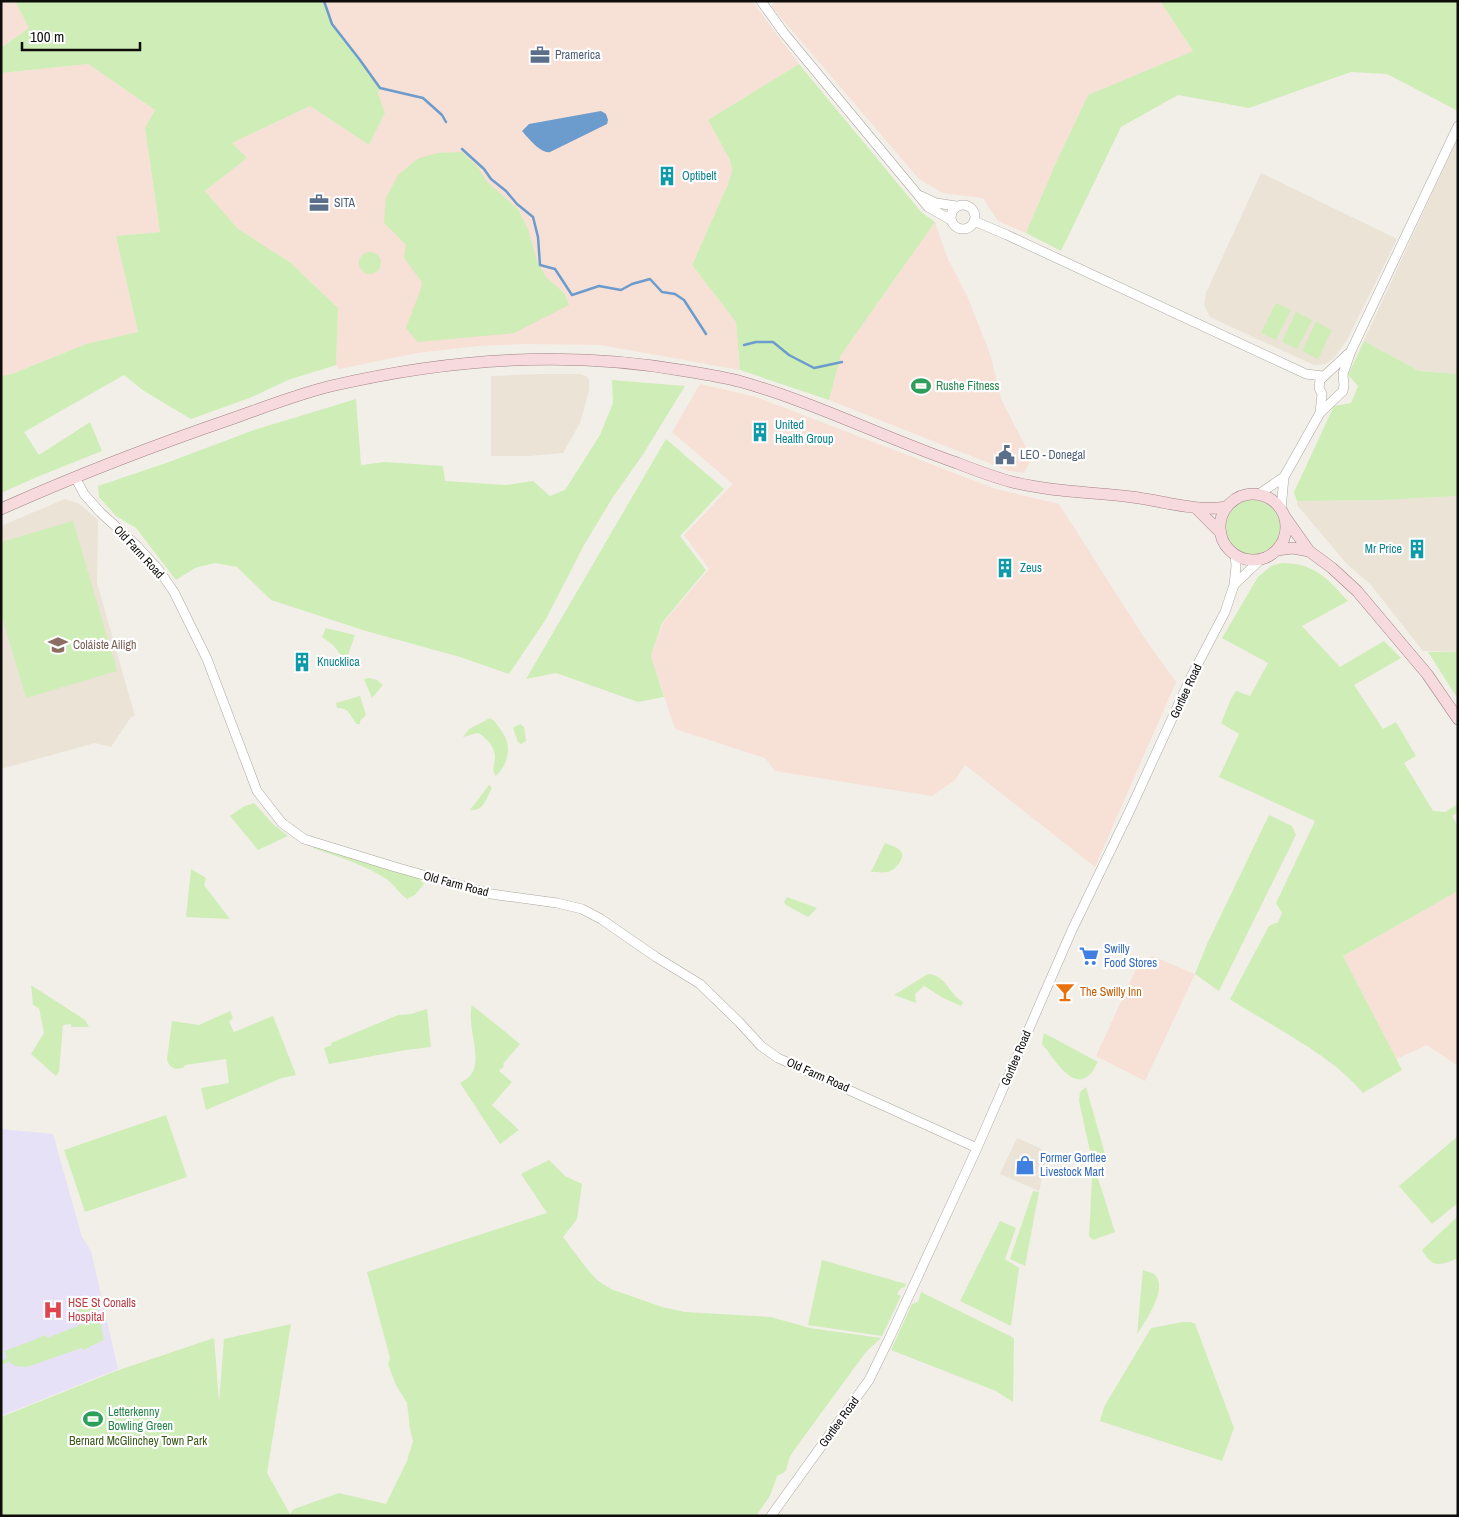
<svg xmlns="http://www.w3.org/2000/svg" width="1459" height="1517" font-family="'Archivo Narrow',sans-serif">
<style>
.built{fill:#eae3d6}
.industrial{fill:#f7e0d5}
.medical{fill:#e7e1f7}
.green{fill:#cfedb7}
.water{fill:#6c9bcd}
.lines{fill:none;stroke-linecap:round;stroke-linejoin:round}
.stream{stroke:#6c9bcd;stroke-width:2.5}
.tertiary-casing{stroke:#aba7a2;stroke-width:10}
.primary-casing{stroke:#a28285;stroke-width:12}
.tertiary{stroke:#fff;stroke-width:9}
.primary{stroke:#f7dadd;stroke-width:11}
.labels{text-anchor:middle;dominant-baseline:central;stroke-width:4.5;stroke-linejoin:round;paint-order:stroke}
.service-label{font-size:12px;fill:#4e5e75;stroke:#fff;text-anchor:start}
.culture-label{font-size:12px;fill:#0d838f;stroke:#fff;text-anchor:start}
.leisure-label{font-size:12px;fill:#27864d;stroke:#fff;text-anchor:start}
.street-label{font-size:12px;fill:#0e0d0b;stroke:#fff}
.education-label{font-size:12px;fill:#785e54;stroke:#fff;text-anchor:start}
.shop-label{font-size:12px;fill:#366cbe;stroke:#fff;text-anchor:start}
.food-label{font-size:12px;fill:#c56008;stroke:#fff;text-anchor:start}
.health-label{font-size:12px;fill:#be3a42;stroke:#fff;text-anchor:start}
.park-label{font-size:12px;fill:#3a581a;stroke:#fff}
</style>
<rect width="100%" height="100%" fill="#f2efe8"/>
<!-- built -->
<path class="built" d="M1458,137V374L1419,371L1364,341Z
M1261,173L1397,239L1347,340L1334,358L1325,364L1314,365L1216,320L1210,317L1204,305L1206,293Z
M540,374H580L586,376L589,380V391L580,423L563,453L529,456H491V376Z
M1458,496V652L1423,651L1371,585L1346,563L1297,505V501L1382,500Z
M65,499L78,503L98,520L97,583L135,716L131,717L111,747L95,743L1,769V526Z
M1017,1138L1040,1148L1047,1156L1039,1191L1000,1174Z"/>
<!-- industrial -->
<path class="industrial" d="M1,1H15L29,28L1,48Z
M324,1H752L799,64L708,120L730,160L732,171L728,184L692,265L736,322L740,370L601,345L525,344L478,346L417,353L339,369L336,365L338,308L291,263L238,229L205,191L247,158L232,143L310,106L369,145L385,113L378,93L345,41L332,24Z
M777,1H1160L1193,51L1088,95L1054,167L1026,233L998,221L983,198L943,193L919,179L771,6Z
M88,64L155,110L145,128L160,232L116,236L138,332L86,344L12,374L1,376V73Z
M935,222L947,257L968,298L990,354L1001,399L1032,459L1024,473L1009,471L829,400L841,355Z
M700,384L756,397L996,489L1059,504L1145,639L1176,682L1095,867L965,765L955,780L932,796L775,771L765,758L675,729L651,656L663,623L709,569L684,535L733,484L672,432Z
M1458,891V1066L1427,1045L1396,1059L1343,956Z
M1152,956L1195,974L1145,1081L1096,1056L1138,965L1145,962Z"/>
<!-- medical -->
<path class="medical" d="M1,1129L53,1134L82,1237L91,1251L118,1369L1,1416Z"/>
<!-- green -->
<path class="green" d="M15,1H324L332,24L360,60L380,88L378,93L385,113L369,145L310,106L232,143L247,158L205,191L238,229L291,263L338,308L336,365L288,380L252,397L191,419L144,391L124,375L24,432L39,455L90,422L102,451L37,477L1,493V376L12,374L86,344L138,332L116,236L160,232L145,128L155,110L88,64L1,73V48L29,28Z
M1160,1H1458V111L1387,74L1351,72L1249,108L1178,95L1121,127L1061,251L1026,233L1054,167L1088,95L1193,51Z
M799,64L922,213L935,222L841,355L829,400L740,370L736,322L692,265L728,184L732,171L730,160L708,120Z
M462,152L478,167L487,182L518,209L528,229L538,264L547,278L564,293L569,305L514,333L418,342L406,328L420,291L422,282L404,258L406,245L384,223L386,198L398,175L419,158L438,153Z
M359 263a11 11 0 1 1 22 0a11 11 0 1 1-22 0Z
M1276,303L1291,310L1276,340L1261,333Z
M1296,312L1312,320L1297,349L1282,342Z
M1316,322L1332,330L1318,359L1302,351Z
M1364,341L1419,371L1458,374V496L1382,500L1297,501L1294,492L1334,406L1351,403L1358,386L1348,375Z
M612,380L685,386L642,456L613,497L584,545L546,619L509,674L460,657L366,631L271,600L237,567L215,563L195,568L176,580L136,528L116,516L99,497L98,486L169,462L254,430L356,399L361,465L384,462L443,466L445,481L506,485L533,481L550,496L565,490L600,435L613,403Z
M666,439L724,489L680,536L706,570L662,623L651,656L664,697L638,702L556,673L526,679Z
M1226 527a27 27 0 1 1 54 0a27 27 0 1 1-54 0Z
M73,521L117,671L26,698L1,613V542Z
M1282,563C1314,563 1327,578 1348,601L1302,626L1340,667L1384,641L1401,658L1354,685L1383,729L1396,722L1416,756L1404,763L1433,811L1445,812L1458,804V812L1452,816L1458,826V891L1343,956L1402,1070L1363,1093C1332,1055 1271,1026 1230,999L1269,926L1278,922L1282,913L1276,903L1315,821L1219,777L1239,734L1221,723L1231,699L1236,691L1250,696L1268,663L1222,638L1258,577L1271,566Z
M326,628L355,635L347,658L345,657L343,658L333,645L322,637Z
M1428,652H1458V699Z
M369,678L377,680L383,685L372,698L364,679Z
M360,696L366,715L360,721V724H357C350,717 350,707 337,708L336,703Z
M490,718C495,721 497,725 501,730C512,745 510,762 496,776C491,770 495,764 495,756C494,746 486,737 478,733L463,737L469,729Z
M520,724L524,727L526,741L521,744L518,742L513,728Z
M489,785L492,788C486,798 484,812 470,810Z
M254,803L274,825L288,836L258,850L230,816L243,807Z
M1269,815L1292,826L1296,835L1219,991L1195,974L1207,944Z
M885,843C889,845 897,847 900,850C907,858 895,870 888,872C882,873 876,872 871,872Z
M314,846L418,878L424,884L415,895L407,899C400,894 395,886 388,880C366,865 338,857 313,848Z
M191,869L206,878L204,885L230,919L186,917Z
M787,897L817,908L808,917L786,905L784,902Z
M928,974C945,974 949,994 963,1002L961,1006L945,999L924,986L915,994L916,1003L894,995Z
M31,985L85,1020L89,1027H71V1024L63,1025L59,1072L56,1076L31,1054L44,1033L39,1008L33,1005Z
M472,1005L520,1044L503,1064L504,1066L499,1071L512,1082L492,1105L519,1130L500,1144L460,1083C463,1081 467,1079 470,1076C484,1059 466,1027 472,1005Z
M427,1009L431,1047L406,1050L329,1064L324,1048L332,1045L331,1043L398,1015L411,1014Z
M230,1011L233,1018L229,1022L234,1032L273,1016L296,1075L282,1078L206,1110L201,1088L229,1083L226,1059L185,1065L183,1068L175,1069L169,1065L167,1059L172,1021L199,1025Z
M1044,1033L1098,1062C1095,1066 1093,1072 1089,1075C1072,1092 1052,1055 1042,1044Z
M1086,1087L1105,1154L1096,1159L1091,1156L1079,1101L1080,1092Z
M166,1115L187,1177L85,1212L64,1150Z
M1458,1136V1203L1432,1224L1399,1186Z
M549,1160L565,1176L582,1184L577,1219L563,1237L584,1265L597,1280L611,1289L662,1307L685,1312L771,1317L810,1328L881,1338L866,1352L797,1446C795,1449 792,1453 790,1457C785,1467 791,1470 777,1476L770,1496L756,1516H1V1417L116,1371L214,1338L219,1402L224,1339L291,1324L267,1473L290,1514L294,1509L339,1493L386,1504L407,1461L413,1441L410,1429L407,1403L396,1385L388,1364L390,1358L367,1272L457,1242L547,1213L521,1174Z
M1096,1172L1115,1232L1093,1240L1089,1236L1092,1178Z
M1033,1191L1039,1192L1025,1266L1010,1259Z
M1458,1216V1258C1440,1266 1432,1268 1422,1250Z
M1000,1221L1016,1228L1005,1259L1019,1268L1011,1326L960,1301Z
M822,1260L906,1284L905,1287L901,1288L897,1294L901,1296L882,1336L808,1325Z
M1143,1270C1146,1271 1151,1272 1154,1274C1170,1288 1144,1322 1137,1335Z
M921,1292L1014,1338L1013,1402L996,1391L891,1350L912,1304L918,1302Z
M96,1300L104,1340L83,1350L81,1348L27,1367L15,1366L9,1362L1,1365V1361L7,1358L5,1351L46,1335L47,1338L83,1324L77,1307Z
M1183,1322H1191L1195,1324L1234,1428L1222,1461L1100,1421L1104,1407L1151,1328Z"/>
<!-- water -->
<path class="water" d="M601,111L606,114L608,120L607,124L550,152C541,154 528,138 522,131L529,124Z"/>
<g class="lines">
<!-- stream -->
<path class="stream" d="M324,1L332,24L360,60L380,88L423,98L442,115L446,122
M462,149L484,169L491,179L506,191L517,204L533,217L538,237L540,265L555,269L572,295L599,286L621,290L632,284L650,279L662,292L675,294L684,300L706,334
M744,345L756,342H773L789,355L814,368L842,362"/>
<defs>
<path id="tertiary" d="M761,1L784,33L928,207L951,220
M921,196L936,203L956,206
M951 217a12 12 0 1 1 24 0a12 12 0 1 1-24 0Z
M974,221L1007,235L1306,374L1323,376
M1320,413L1343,391L1344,385L1343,374L1351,351L1458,126
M75,477L84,494L100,512L137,546L158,569L174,592L207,659L257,791L282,823L304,839L395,867L491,894L557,903L582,909L601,919L656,957L700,984L739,1022L761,1046L778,1058L977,1148
M1259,494L1284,477L1320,413L1322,394L1319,388L1320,380L1349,353
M1281,509L1284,477
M1234,585L1262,558
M771,1516L869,1380L889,1339L977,1148L1072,930L1131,808L1192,675L1225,612L1234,585L1236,566L1235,554"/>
<path id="primary" d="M1220 527a33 33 0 1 1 66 0a33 33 0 1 1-66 0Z
M1,509C77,475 155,445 234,418C265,407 298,394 331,386C446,359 569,350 686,371C705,374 724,377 742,382C816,403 885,438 957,463C975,470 993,477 1012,482C1052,492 1092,492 1132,497C1164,501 1195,512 1227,507
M1197,509L1221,533
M1285,517L1309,551L1332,568L1357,591L1427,674L1458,719
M1277,550L1293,548L1309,551"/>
</defs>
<!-- tertiary casing -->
<use href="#tertiary" class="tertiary-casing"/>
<!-- primary casing -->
<use href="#primary" class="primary-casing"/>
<!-- tertiary -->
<use href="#tertiary" class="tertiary"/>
<!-- primary -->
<use href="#primary" class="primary"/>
</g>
<!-- icons -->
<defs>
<symbol id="office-bare" viewBox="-9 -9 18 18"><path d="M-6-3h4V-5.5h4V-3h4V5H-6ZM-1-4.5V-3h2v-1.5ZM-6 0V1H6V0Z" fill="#5c6f8a" stroke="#fff" stroke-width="2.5" paint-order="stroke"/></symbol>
<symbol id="building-bare" viewBox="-9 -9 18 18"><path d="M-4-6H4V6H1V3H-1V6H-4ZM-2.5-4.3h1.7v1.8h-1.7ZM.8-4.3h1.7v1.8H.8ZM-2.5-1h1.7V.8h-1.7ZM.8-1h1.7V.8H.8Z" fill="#0f9aa8" stroke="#fff" stroke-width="2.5" paint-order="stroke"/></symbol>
<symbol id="stadium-bare" viewBox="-9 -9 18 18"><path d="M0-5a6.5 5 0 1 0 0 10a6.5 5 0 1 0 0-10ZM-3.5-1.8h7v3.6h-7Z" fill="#2e9e5b" stroke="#fff" stroke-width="2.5" paint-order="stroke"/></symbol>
<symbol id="civic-bare" viewBox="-9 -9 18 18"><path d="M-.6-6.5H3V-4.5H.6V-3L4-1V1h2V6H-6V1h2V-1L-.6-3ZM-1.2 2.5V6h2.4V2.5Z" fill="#5c6f8a" stroke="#fff" stroke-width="2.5" paint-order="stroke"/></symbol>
<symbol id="school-bare" viewBox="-9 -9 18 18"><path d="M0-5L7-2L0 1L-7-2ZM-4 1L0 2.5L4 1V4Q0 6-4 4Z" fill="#8d6e63" stroke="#fff" stroke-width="2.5" paint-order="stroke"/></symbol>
<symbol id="supermarket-bare" viewBox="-9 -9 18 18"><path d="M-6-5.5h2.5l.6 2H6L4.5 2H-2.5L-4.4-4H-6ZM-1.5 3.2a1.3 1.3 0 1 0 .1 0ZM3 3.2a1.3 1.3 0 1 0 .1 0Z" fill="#3f7fe0" stroke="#fff" stroke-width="2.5" paint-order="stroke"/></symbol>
<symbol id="bar-bare" viewBox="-9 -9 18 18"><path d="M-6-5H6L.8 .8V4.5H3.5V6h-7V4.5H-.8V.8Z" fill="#e8710a" stroke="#fff" stroke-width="2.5" paint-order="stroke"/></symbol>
<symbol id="shop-bare" viewBox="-9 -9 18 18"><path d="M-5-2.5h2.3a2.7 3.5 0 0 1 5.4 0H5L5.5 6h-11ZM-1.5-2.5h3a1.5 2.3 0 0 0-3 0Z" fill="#3f7fe0" stroke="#fff" stroke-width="2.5" paint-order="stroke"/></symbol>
<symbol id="hospital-bare" viewBox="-9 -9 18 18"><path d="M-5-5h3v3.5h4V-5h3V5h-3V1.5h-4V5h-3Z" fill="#e0444e" stroke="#fff" stroke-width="2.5" paint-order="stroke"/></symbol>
</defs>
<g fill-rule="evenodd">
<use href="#office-bare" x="526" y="41" width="28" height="28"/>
<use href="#building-bare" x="653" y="162" width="28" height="28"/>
<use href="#office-bare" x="305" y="189" width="28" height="28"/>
<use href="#stadium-bare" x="907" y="372" width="28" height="28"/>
<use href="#building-bare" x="746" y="418" width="28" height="28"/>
<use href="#civic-bare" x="991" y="441" width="28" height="28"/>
<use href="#building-bare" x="1403" y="535" width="28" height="28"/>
<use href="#building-bare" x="991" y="554" width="28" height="28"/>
<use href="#school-bare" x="44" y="631" width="28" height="28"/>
<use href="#building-bare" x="288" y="648" width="28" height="28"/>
<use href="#supermarket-bare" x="1075" y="942" width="28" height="28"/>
<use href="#bar-bare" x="1051" y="978" width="28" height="28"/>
<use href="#shop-bare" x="1011" y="1151" width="28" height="28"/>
<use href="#hospital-bare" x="39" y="1296" width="28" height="28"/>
<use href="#stadium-bare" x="79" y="1405" width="28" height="28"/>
</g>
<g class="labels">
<!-- service labels -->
<g class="service-label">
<text x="555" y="55">Pramerica</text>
<text x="334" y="203">SITA</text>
<text x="1020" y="455">LEO - Donegal</text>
</g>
<!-- culture labels -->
<g class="culture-label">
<text x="682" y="176">Optibelt</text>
<text x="775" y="425">United<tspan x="775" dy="14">Health Group</tspan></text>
<text x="1402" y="549" text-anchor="end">Mr Price</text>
<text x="1020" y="568">Zeus</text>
<text x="317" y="662">Knucklica</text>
</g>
<!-- leisure labels -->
<g class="leisure-label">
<text x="936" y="386">Rushe Fitness</text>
<text x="108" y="1412">Letterkenny<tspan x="108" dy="14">Bowling Green</tspan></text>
</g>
<!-- street labels -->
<g class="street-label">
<text transform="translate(139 552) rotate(47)">Old Farm Road</text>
<text transform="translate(1186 691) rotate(-65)">Gortlee Road</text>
<text transform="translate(456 884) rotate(15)">Old Farm Road</text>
<text transform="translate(1016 1058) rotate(-67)">Gortlee Road</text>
<text transform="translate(818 1075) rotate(24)">Old Farm Road</text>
<text transform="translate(839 1422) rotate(-54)">Gortlee Road</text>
</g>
<!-- education labels -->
<g class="education-label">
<text x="73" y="645">Coláiste Ailigh</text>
</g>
<!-- shop labels -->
<g class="shop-label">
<text x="1104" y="949">Swilly<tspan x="1104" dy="14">Food Stores</tspan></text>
<text x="1040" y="1158">Former Gortlee<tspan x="1040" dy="14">Livestock Mart</tspan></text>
</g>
<!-- food labels -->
<g class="food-label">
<text x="1080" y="992">The Swilly Inn</text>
</g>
<!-- health labels -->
<g class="health-label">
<text x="68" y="1303">HSE St Conalls<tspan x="68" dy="14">Hospital</tspan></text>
</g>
<!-- park labels -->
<g class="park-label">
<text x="138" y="1441">Bernard McGlinchey Town Park</text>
</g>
</g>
<!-- border -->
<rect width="1459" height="1517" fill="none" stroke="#0e0d0b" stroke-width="5"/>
<!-- scale -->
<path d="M22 42v8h118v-8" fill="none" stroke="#0e0d0b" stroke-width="2.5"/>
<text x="30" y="42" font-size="15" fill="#0e0d0b" stroke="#ffffff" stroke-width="4" paint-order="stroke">100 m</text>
</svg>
